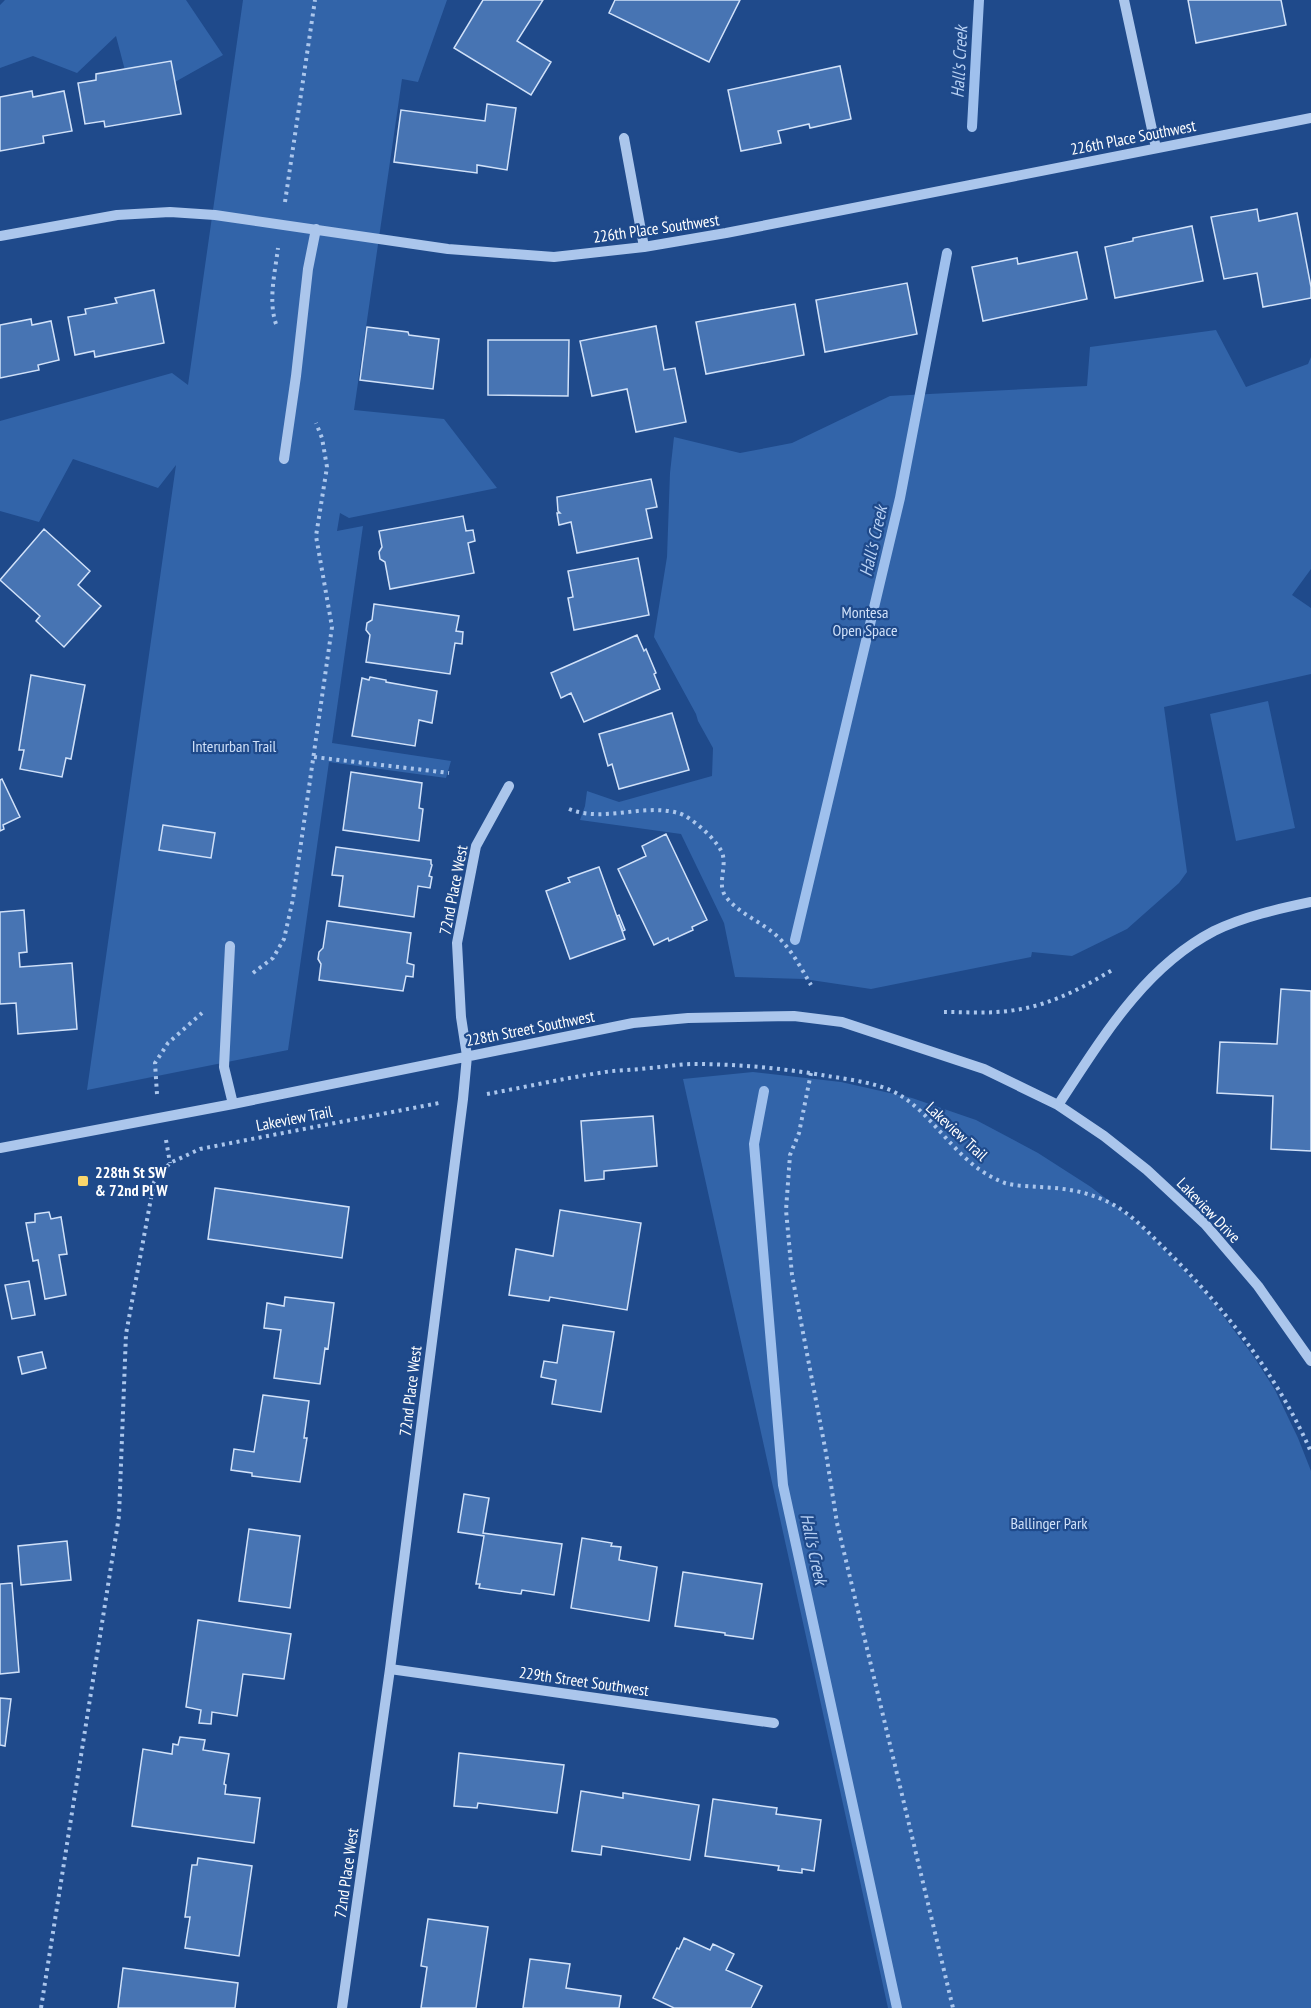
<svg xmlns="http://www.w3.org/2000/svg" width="1311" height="2008" font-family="'PT Sans Narrow',sans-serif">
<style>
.green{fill:#3264a9}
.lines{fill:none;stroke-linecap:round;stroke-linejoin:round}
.stream{stroke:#9fc0ed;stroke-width:10}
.building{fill:#4774b3;stroke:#d0e1f9;stroke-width:1.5}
.path{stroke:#abc6ec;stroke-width:4;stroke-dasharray:3 4.5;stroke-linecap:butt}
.minor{stroke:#abc6ec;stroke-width:10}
.poi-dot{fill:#fad66b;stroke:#1f4a8b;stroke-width:2}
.labels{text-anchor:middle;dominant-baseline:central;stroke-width:4.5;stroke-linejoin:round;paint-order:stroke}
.street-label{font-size:16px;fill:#fff;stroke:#1f4a8b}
.park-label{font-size:16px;fill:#d0e1f9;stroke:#1f4a8b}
.poi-label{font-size:16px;font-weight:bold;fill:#fff;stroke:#1f4a8b;text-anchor:start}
.water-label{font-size:18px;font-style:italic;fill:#b7d0f3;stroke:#1f4a8b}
</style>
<rect width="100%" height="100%" fill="#1f4a8b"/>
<!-- green -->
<path class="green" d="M5,0H186L223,55L134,105L116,36L77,73L33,56L0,68V5Z
M243,0H447L418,82L402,79L354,410L444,419L497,488L349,518L340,513L337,531L363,526L332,743L451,761L446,778L329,762L288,1050L87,1090L176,465L158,488L73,459L39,522L0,511V421L172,373L188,385Z
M1216,330L1246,387L1308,364L1311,357V569L1292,595L1311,608V674L1164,707L1187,872L1179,883L1127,929L1072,956L1032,952L1031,957L871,989L804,979L735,977L724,923L681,834L580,820L585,806L587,791L619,802L712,776L713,748L698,721L696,714L654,637L667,557L670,473L674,437L740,453L792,443L890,396L1087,386L1090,347Z
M1268,701L1295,828L1236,841L1210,714Z
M753,1072L841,1082L912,1098L976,1120L1038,1153L1091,1187L1139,1224L1206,1293L1254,1357L1275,1390L1298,1438L1311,1471V2008H888L683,1079Z"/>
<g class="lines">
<!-- stream -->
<path class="stream" d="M972,127L979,0
M795,940L900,498L947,253
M764,1091L754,1144L783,1485L897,2008"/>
</g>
<!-- building -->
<path class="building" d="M483,0H543L517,41L551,62L531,95L454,48Z
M615,0H740L709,62L609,13Z
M1188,0H1281L1286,25L1196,43Z
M171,61L181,114L105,127L104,121L85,124L78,83L96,80V74Z
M840,66L851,119L810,128L809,124L778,131L781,143L741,151L728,90Z
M32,91L33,97L64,91L72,131L43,136L44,143L0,151V97Z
M487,104L516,108L507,170L477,165V173L394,162L401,110L485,121Z
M1257,209L1259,221L1297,213L1311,287V298L1263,307L1257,273L1224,279L1211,217Z
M1192,226L1203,281L1115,298L1105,247L1133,241V238Z
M1077,252L1087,299L983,321L972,267L1017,258L1018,264Z
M907,283L917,334L825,352L816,300Z
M154,290L164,343L95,357L94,351L75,355L68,317L86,314L85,309L117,303L115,298Z
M795,304L804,355L706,374L696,322Z
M31,319L32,325L51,321L59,360L38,365L39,370L0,378V325Z
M656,326L664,370L675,368L686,422L636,432L627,389L592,396L580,341Z
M367,327L408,332L409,335L439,339L433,389L360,380Z
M488,340H569L568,396L488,395Z
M651,479L657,507L646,509L652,538L577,553L571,522L559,525L557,513H560L558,511L557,497Z
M463,516L466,531L473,530L475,541L468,543L474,573L390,589L385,562L380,559L379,552L382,547L379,531Z
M44,529L90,571L78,585L101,606L64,647L36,621L40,616L0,580Z
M638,558L649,615L574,630L568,598L573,597L568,571Z
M374,604L459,616L456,631L463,632L462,644L455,643L450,674L366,662L370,635L366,630L367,623L372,620Z
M637,635L644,651L646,649L656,673L654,674L660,689L584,722L571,693L561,698L551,673Z
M31,675L85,685L71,759L66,758L62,777L20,769L24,750H19Z
M370,677L386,680V682L437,691L432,723L419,720L415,746L352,736L362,678L369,680Z
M672,713L689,770L619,789L612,764L608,766L599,734Z
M351,772L422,783L419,808L423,809L419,841L343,830Z
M2,779L20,817L3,825L4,829L0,831V780Z
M163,825L215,833L211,858L159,850Z
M666,834L707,920L692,927L693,930L669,941L668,938L654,945L618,869L646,856L642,846Z
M336,847L431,860V864L432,865L429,876L432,877L430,888L418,886L414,917L339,906L343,876L332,875Z
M599,867L625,939L570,959L546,891L570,882L568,878Z
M24,910L27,952L19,953L20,967L72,963L77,1029L18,1034L16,1003L0,1004V912Z
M619,915L625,930L623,931L617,916Z
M327,921L411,933L407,963L414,965L413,977L406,976L403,991L319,980L321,964L318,959L319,952L323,948Z
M1281,989L1311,991V1151L1271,1149L1273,1096L1217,1093L1220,1042L1277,1044Z
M653,1116L657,1166L604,1171V1179L585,1181L581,1121Z
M215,1188L349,1207L342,1258L208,1239Z
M560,1210L641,1223L627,1310L550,1297L549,1301L509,1295L516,1249L553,1256Z
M49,1212L51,1219L61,1217L67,1254L59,1255L66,1295L45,1299L38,1260L33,1261L26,1223L35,1222V1214Z
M29,1281L35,1315L12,1319L5,1285Z
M285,1297L334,1303L328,1349L325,1348L320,1384L274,1378L281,1330L264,1328L267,1303L284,1306Z
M563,1325L614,1332L601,1412L552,1404L556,1380L541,1377L544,1361L557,1363Z
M42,1352L46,1368L22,1374L18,1357Z
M263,1395L309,1401L304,1438H307L300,1482L252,1476V1473L231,1470L234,1449L254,1452Z
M464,1494L489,1498L483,1533L562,1544L554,1595L522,1590L521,1594L479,1588L480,1584H476L484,1536L458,1532Z
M249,1529L300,1536L290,1608L239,1601Z
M582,1538L612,1543L611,1546L621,1547L619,1560L657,1567L649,1621L571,1608Z
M67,1541L71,1580L21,1585L18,1546Z
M683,1572L762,1584L753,1639L725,1635V1633L675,1626Z
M12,1583L19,1672L0,1674V1584Z
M198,1620L291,1634L284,1679L243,1674L237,1716L212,1712L211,1724L199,1723L201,1710L186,1707Z
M0,1698L11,1699L5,1746L0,1745Z
M180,1737L205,1740L203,1750L229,1754L224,1784L226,1785L225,1794L260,1798L254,1843L132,1826L143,1749L172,1754L173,1744L178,1745Z
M459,1753L564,1765L557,1813L478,1803L477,1808L454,1806Z
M581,1791L623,1798V1793L699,1805L690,1860L602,1846L601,1855L572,1851Z
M713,1799L777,1808L776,1814L821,1820L814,1871L802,1869V1873L778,1870L779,1866L705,1856Z
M198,1858L252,1866L239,1956L185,1948L190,1917H185L192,1865H197Z
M428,1919L488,1927L476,2008H421L427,1967L421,1966Z
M684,1938L710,1950L713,1944L734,1954L726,1970L762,1986L751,2008H674L653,1998L677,1948L679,1949Z
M530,1959L570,1964L566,1988L621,1996L619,2008H523Z
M123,1968L238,1983L235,2008H118Z"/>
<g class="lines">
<!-- path -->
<path class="path" d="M285,202L315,0
M276,324C268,300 275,273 278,248
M314,757L449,773
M569,809C603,823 643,803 678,813C691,816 721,843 723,856C726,870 717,885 726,897C740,915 765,923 780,939C793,952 802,970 811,985
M253,973L273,958L284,939L293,899L332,627L316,536L327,467L322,438L316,423
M944,1012C967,1012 992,1014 1015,1010C1051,1005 1084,987 1114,969
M811,1073L799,1133L790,1155L786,1210L792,1275L826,1453L837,1523L953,2008
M157,1094L155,1063L168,1043L202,1013
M487,1094C526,1087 565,1078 605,1072C619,1070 634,1070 649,1068C664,1067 679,1064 693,1064C736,1064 780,1068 822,1075C844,1079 868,1081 890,1090C935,1110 953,1164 1005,1183C1015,1186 1028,1186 1039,1187C1063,1188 1085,1191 1106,1201C1128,1211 1144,1228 1160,1244C1221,1303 1277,1374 1311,1452
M166,1140L170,1163
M41,2008L119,1516L126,1334L154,1182L170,1163L200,1149L439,1103"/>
<!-- minor -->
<path class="minor" d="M1124,0L1156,148
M624,138L644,247
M0,236L117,215L170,212L215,215L448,249L554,257L644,247L726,233L1311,118
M284,459L296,376L308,269L316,229
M230,946L224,1067L233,1104
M1058,1105C1101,1040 1143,968 1214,931C1245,916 1278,909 1311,902
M0,1148L233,1104L633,1023L688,1018L794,1016L842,1022L984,1069L1058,1105L1104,1136L1147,1170L1205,1224L1258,1286L1311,1361
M390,1669L774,1723
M342,2008L390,1669L463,1099L467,1056L461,1017L457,943L476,846L509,786"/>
</g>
<!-- markers -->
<rect class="poi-dot" x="77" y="1175" width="12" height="12" rx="3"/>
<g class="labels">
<!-- street labels -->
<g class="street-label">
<text transform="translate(1133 137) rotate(-11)">226th Place Southwest</text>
<text transform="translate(656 228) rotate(-8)">226th Place Southwest</text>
<text transform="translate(453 890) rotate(-79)">72nd Place West</text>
<text transform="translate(530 1028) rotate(-11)">228th Street Southwest</text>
<text transform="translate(294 1118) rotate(-11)">Lakeview Trail</text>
<text transform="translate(957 1131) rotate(43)">Lakeview Trail</text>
<text transform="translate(1209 1210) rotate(46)">Lakeview Drive</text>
<text transform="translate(410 1391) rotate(-83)">72nd Place West</text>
<text transform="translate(584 1681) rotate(8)">229th Street Southwest</text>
<text transform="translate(346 1873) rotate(-82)">72nd Place West</text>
</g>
<!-- park labels -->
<g class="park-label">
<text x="865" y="612">Montesa<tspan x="865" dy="18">Open Space</tspan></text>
<text x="234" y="746">Interurban Trail</text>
<text x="1049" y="1523">Ballinger Park</text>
</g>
<!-- poi labels -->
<g class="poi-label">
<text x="95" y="1172">228th St SW<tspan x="95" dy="18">&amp; 72nd Pl W</tspan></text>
</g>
<!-- water labels -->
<g class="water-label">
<text transform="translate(959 62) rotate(-87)">Hall's Creek</text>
<text transform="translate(873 541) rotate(-77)">Hall's Creek</text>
<text transform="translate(814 1549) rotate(78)">Hall's Creek</text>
</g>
</g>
</svg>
